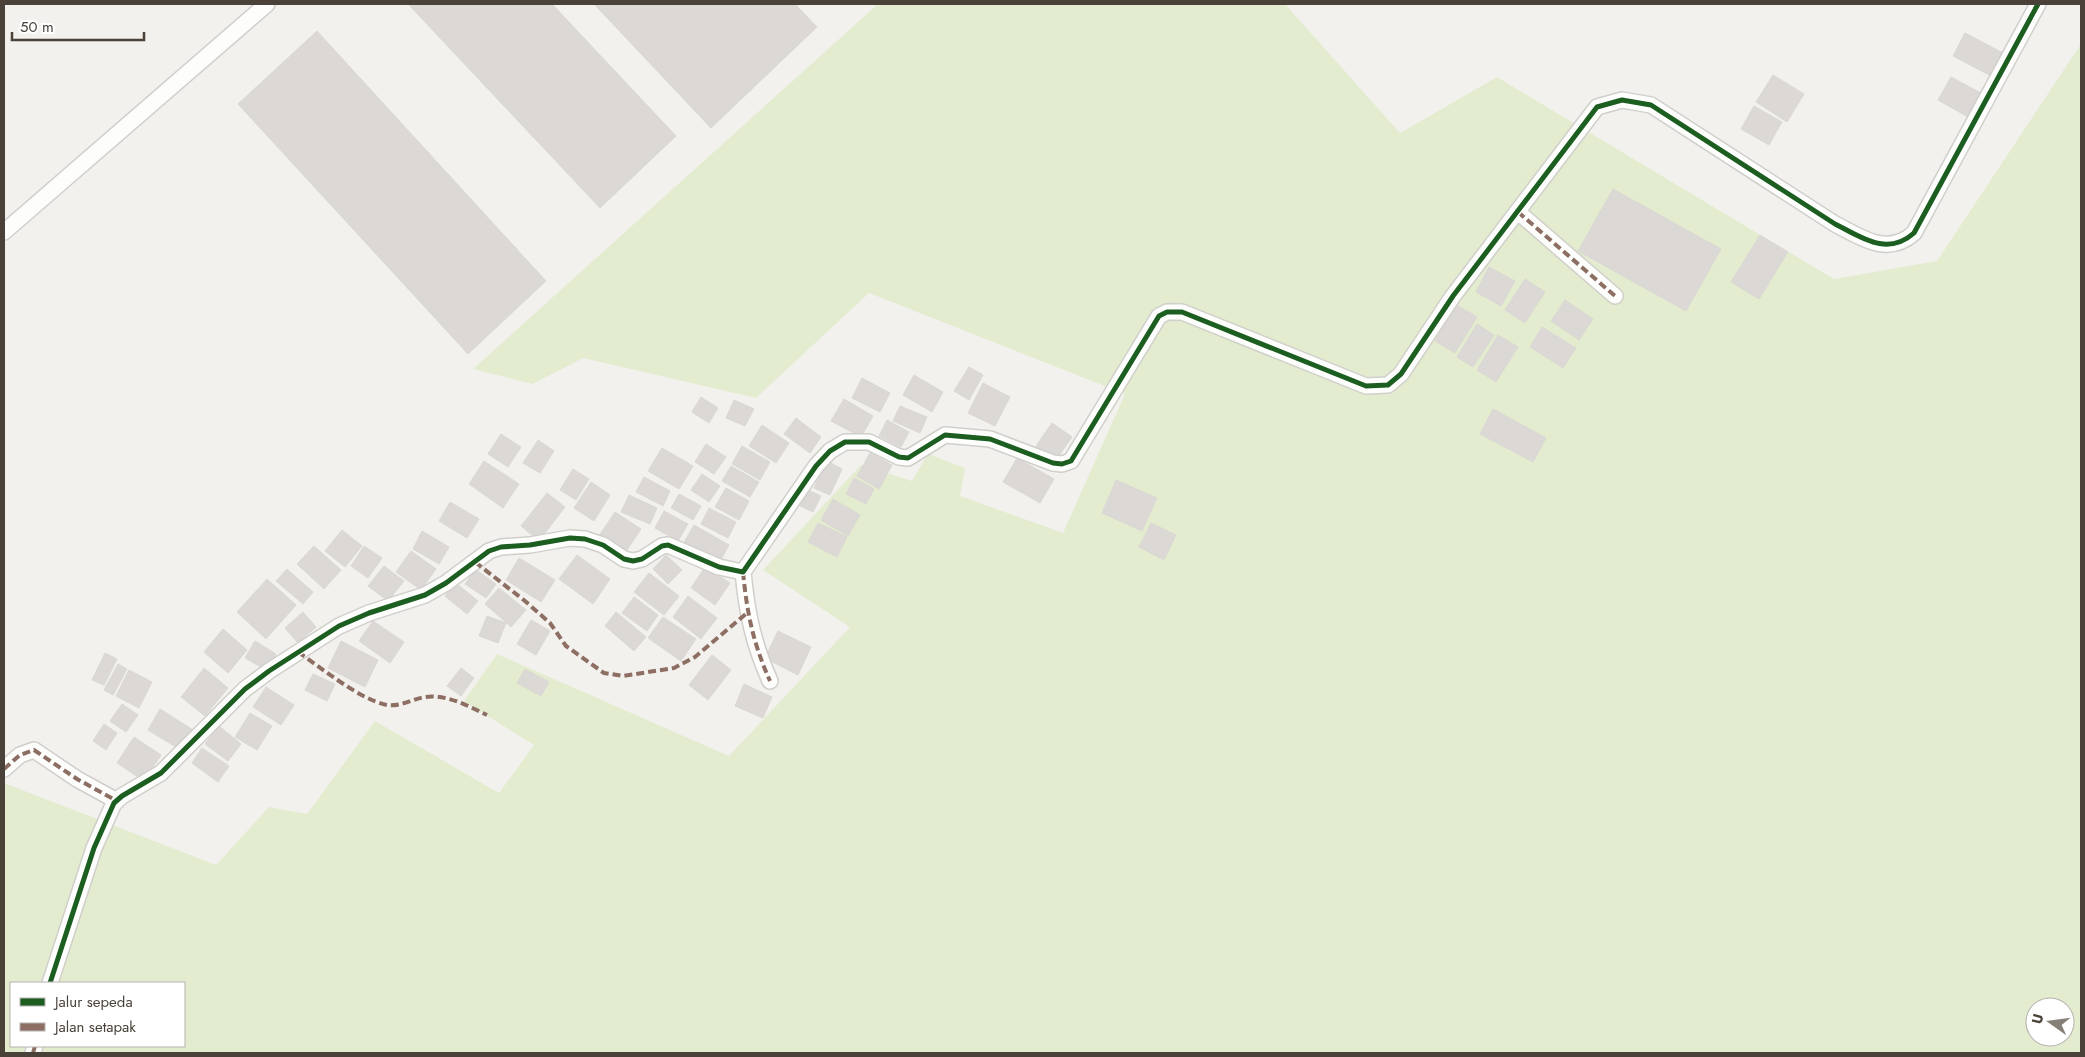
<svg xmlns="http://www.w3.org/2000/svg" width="2085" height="1057" font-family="Jost,sans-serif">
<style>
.green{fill:#e3eccf;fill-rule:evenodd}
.building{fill:#dbd8d5;stroke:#dbd8d4}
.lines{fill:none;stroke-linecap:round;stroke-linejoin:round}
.minor-casing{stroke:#d1cfcb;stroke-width:18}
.minor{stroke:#fdfdfc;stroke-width:15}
.quiet{stroke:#8d6e63;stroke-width:4;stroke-dasharray:8 4;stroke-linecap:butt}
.cycleway-casing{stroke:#fff;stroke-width:8}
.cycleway{stroke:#1b5e20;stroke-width:5}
</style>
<rect width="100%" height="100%" fill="#f3f1ee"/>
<!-- green -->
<path class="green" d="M878,4H1285L1400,133L1497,77L1834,279L1937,261L2081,44V1053H4V783L216,865L269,807L307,814L375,721L499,793L534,745L464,701L497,654L729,756L850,627L763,570L861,465L912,481L928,454L965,468L960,496L1063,533L1125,394L869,293L756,398L583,358L533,384L473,369ZM11,983H184V1046H11ZM2035,1007H2065V1037H2035Z"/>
<!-- building -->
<path class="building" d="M408,4H552L676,136L600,208Z
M594,4H795L817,27L711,128Z
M317,31L546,281L468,354L238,104Z
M1965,33L2003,53L1991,76L1953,56Z
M1773,75L1804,94L1787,122L1756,102Z
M1951,77L1981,93L1968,117L1938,100Z
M1754,106L1782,122L1769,145L1741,129Z
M1613,189L1721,249L1686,311L1578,251Z
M1760,235L1788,252L1759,299L1731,282Z
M1489,267L1515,281L1501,306L1476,292Z
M1525,279L1545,292L1525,323L1505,310Z
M1565,300L1593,319L1579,340L1551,321Z
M1457,305L1477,317L1455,353L1435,341Z
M1477,324L1494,335L1473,367L1457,357Z
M1542,327L1576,348L1563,368L1530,347Z
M1498,335L1518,347L1496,382L1477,370Z
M969,367L983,375L969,400L954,391Z
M914,375L943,392L932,412L903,395Z
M862,378L890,393L880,412L852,398Z
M983,383L1010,397L995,426L968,413Z
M701,397L718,408L709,423L692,412Z
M844,399L873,416L861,437L831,421Z
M734,400L754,409L745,426L726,418Z
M900,406L927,417L920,433L893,421Z
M1493,409L1546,438L1533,462L1480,434Z
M796,418L821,437L810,453L784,434Z
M887,420L909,432L901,447L879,436Z
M1052,423L1072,437L1056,460L1036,446Z
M762,425L789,443L776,463L749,446Z
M501,434L521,447L508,467L488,454Z
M538,440L554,451L540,473L523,463Z
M706,444L726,457L714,474L695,462Z
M742,446L770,462L760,480L732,464Z
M662,448L693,466L679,489L648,471Z
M870,453L892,465L879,489L857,476Z
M1017,458L1054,479L1040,503L1003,482Z
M484,461L519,484L503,508L469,484Z
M827,461L842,469L830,495L814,488Z
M731,466L759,482L750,497L722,481Z
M573,469L589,479L576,500L560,490Z
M702,474L720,486L709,502L691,490Z
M644,477L670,491L663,506L636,492Z
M854,478L874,489L866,504L846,494Z
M1116,480L1157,498L1142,531L1102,513Z
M591,482L610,495L594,521L574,508Z
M726,488L749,501L739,520L715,507Z
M808,490L821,496L813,512L800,506Z
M547,493L565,507L539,541L521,526Z
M679,494L701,506L693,520L671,508Z
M629,495L657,508L650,524L621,512Z
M833,499L860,515L848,536L821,520Z
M450,502L479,519L467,538L439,521Z
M709,508L736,522L728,538L701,524Z
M664,511L688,524L678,541L655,528Z
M615,512L641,529L625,553L599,536Z
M818,523L847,537L837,557L808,542Z
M1151,523L1176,535L1164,560L1139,547Z
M694,525L729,545L718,565L683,544Z
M342,530L362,546L345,567L325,551Z
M422,531L449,547L439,564L413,549Z
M314,546L341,570L324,589L297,564Z
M364,546L382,558L368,578L351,566Z
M411,551L436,569L421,590L396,572Z
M577,555L610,579L593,604L559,579Z
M666,555L682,570L668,584L653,569Z
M519,558L555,580L541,602L506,580Z
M384,566L404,581L388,601L368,586Z
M705,567L730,583L715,605L691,588Z
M287,569L313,592L303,604L276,581Z
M475,569L496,584L486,598L465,584Z
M649,573L679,596L664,615L634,592Z
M267,579L296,605L266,639L237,612Z
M456,583L478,601L467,614L445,596Z
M499,588L526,610L511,627L485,604Z
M688,596L717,618L701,639L673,617Z
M634,597L658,615L647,631L622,613Z
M303,612L316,627L298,643L285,628Z
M616,612L646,637L634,651L605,626Z
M487,616L506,623L498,643L479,636Z
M663,617L696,639L681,661L648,638Z
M531,620L550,631L536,655L517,644Z
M373,621L404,642L390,663L359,641Z
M223,629L247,650L228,673L204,652Z
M778,631L811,647L798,675L765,658Z
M255,641L276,654L266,670L245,658Z
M341,641L378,660L365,687L328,668Z
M105,653L117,659L104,685L92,680Z
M712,655L731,670L708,700L689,685Z
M118,664L127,669L113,695L104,690Z
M204,668L228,688L205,716L181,697Z
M461,668L474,678L461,696L447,686Z
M525,669L549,682L541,696L517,683Z
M129,670L152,682L139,708L116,696Z
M313,674L335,684L327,701L305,690Z
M744,684L772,697L763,718L735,706Z
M266,687L294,705L281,725L253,707Z
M122,704L138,715L126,732L110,721Z
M160,709L193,730L181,750L148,730Z
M250,713L272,726L257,750L235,737Z
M104,724L117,733L106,750L93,741Z
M219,726L241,744L228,761L205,744Z
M134,737L161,755L144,781L117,763Z
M202,748L229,766L218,782L192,763Z"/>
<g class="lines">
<defs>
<path id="minor" d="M1518,212L1615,296
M4,232L267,4
M743,572C747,613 753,643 770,681
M4,769L20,755L34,750L77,779L117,801
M50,983L94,848L114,803L122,796L161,773L245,689L269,671L339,626L369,613L425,595L446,583L489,551L501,547L530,545L570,538L585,539L603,545L624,559L633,561L642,559L662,546L668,545L719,567L743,572L816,466L830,451L845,442H869L899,457L908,458L945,435L990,439L1053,463L1062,464L1071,461L1159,316L1167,312H1182L1366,386L1388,385L1401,374L1453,296L1597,107L1622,100L1651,105L1835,224C1861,237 1887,257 1914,233L2038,4
M33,1053L35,1046"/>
</defs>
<!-- minor casing -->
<use href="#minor" class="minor-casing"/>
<!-- minor -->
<use href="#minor" class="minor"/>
<!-- quiet -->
<path class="quiet" d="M1518,212L1615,296
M475,562L525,601L550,623L566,646L604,673L623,676L674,668L695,657L747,613
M743,572C747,613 753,643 770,681
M298,652C323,669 359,699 387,705C400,707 412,699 425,697C447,694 468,706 487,715
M4,769L20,755L34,750L77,779L117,801
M33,1053L35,1046"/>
<defs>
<path id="cycleway" d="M50,983L94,848L114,803L122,796L161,773L245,689L269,671L339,626L369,613L425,595L446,583L489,551L501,547L530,545L570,538L585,539L603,545L624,559L633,561L642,559L662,546L668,545L719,567L743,572L816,466L830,451L845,442H869L899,457L908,458L945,435L990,439L1053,463L1062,464L1071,461L1159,316L1167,312H1182L1366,386L1388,385L1401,374L1453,296L1597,107L1622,100L1651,105L1835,224C1861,237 1887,257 1914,233L2038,4"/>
</defs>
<!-- cycleway casing -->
<use href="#cycleway" class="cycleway-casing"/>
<!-- cycleway -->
<use href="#cycleway" class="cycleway"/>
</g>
<!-- border -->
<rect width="2085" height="1057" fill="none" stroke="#4a4239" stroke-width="10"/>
<!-- legend -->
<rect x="10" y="982" width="175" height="65" fill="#ffffff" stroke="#b7b3b0"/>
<rect x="20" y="998" width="25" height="8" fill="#1b5e20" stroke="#b7b3b0"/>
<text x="55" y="1007" font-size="15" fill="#4a4239">Jalur sepeda</text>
<rect x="20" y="1023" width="25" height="8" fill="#8d6e63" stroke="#b7b3b0"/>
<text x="55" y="1032" font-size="15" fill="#4a4239">Jalan setapak</text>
<!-- north arrow -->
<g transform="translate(2050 1022) rotate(284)"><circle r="24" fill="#ffffff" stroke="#b7b3b0"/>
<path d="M0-4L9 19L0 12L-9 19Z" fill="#857f78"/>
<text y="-8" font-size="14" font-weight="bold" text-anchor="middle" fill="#4a4239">U</text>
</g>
<!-- scale -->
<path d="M12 32v8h132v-8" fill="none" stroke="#4a4239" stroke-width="2.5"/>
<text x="20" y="32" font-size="15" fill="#4a4239" stroke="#ffffff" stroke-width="4" paint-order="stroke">50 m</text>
</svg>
